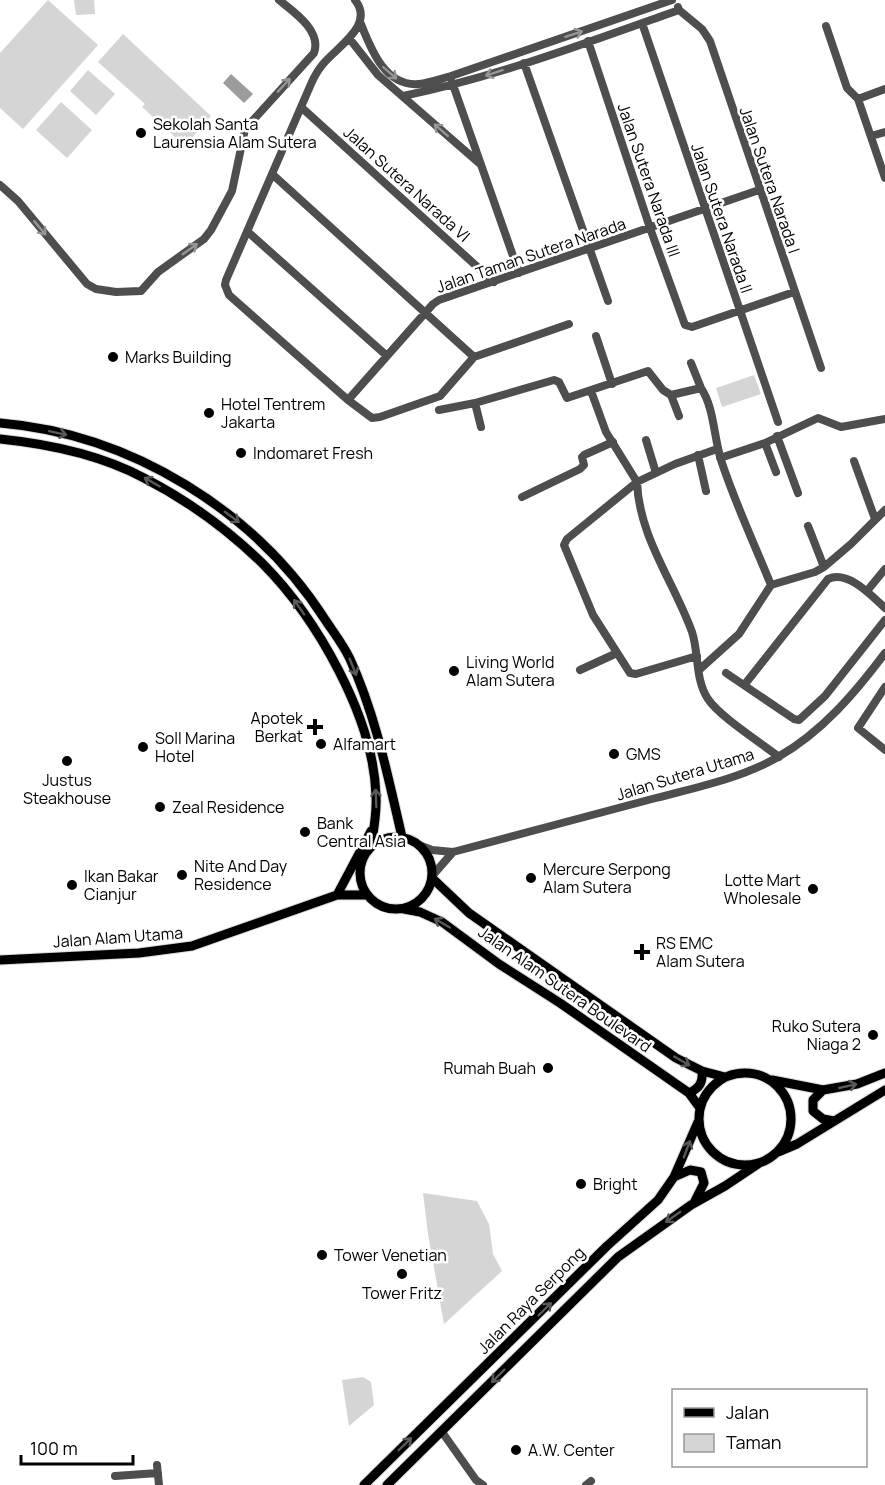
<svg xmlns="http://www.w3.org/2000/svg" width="885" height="1485" font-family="Manrope,sans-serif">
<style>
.green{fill:#d5d5d5}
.water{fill:#9c9c9c}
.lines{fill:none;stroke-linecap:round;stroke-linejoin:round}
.major-casing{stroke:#dbdbdb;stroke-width:11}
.minor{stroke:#4e4e4e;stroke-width:8}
.major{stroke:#000;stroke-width:9}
.oneway{stroke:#959595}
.oneway2{stroke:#595959}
.poi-dot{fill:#000;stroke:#fff;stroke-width:2}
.labels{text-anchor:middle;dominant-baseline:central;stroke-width:5;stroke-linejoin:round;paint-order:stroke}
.poi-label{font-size:16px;fill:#000;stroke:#fff;text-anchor:start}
.street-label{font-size:16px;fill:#000;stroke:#fff}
</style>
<rect width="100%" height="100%" fill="#fff"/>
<!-- green -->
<path class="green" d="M48,0L98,45L23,129L0,108V53Z
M74,0H94L95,14L76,15Z
M123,34L211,116L185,146L142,107L145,104L98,62Z
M88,70L115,94L96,115L70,91Z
M61,102L92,130L67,158L36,130Z
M754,375L761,394L722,407L716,388Z
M423,1193L477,1201L489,1224L493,1254L502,1271L444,1324L428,1234Z
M363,1377L371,1382L374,1405L349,1426L342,1380Z"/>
<!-- water -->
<path class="water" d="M231,74L253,94L244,103L223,83Z"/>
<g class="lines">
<defs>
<path id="major" d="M0,423C131,434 256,511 326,621C334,633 344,646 350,659C376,716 388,777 402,837
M0,439C49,444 101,455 144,478C187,500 228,530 262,563C317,618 374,718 376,796C377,813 374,829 371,846
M360 873a36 36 0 1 1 72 0a36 36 0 1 1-72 0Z
M432,878L469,913L676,1058L702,1071L725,1077
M337,895L371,831
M404,909L420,912L442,922L499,964L560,1003L689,1093L700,1108
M0,960L139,953L192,946L337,895H367
M699 1119a46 46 0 1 1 92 0a46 46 0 1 1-92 0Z
M772,1080L823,1090L857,1084L885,1073
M823,1090L813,1100V1111L823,1119L834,1121
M689,1093C700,1088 703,1082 702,1071
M778,1152L797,1144L885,1090
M674,1177L690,1170L701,1172L704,1183L694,1203
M364,1485L607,1246L658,1200L674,1177L698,1122
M387,1485L618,1257L691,1205L725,1186L758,1164"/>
</defs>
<!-- major casing -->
<use href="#major" class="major-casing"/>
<!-- minor -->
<path class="minor" d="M355,0C375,25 338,46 323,64C318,70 314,77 311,84L226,280L225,285L229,295L348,400L372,418L380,417L440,396L474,357L569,324
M679,10L702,29L710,41L821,368
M642,23L778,422
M361,24C371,49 385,87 419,84C429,83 440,79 451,76L672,0
M826,26L847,88L858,99L885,178
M349,38L378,75L479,163
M588,41L650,228L685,325L692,327L794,292
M524,63L608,301
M452,82L519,273
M403,96C497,77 588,42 679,10L678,7
M858,99L885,89
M301,107L494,282
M871,136L885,132
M272,174L474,357
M0,185L18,201L87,284L96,289L116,292L141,291L158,272L204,239L211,230L232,191L245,129L314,53C322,31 294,12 279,0
M248,232L387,356
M596,336L612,384
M691,363L701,388
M591,391L606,432L637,482L567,539L564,545L593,615L630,673L636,674L697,656
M671,395L679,416
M348,400L433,304L439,300L759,190
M475,403L481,427
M439,410L475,403L554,380L559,382L567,398L648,371L663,390L671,395L701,388C714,407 714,438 721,460C735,503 754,543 771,585L739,634L699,670
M777,436L798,493
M646,440L656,473
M765,443L776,472
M717,449L675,464L637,482C639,537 674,582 692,632C699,653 695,680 708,699C719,716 761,743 779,757
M698,455L706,491
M720,458L765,443L818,418L841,427L885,419
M854,461L875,519
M522,497L580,469L584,465L582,457L584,455L613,442
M824,567L851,544L885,510
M771,585L815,572L824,567L808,526
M867,591L885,569
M580,670L617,653
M726,673L794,719L799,720L825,696L885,620
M745,684L828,579C848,570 871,595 885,608
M885,687L858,728L885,750
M419,845L432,850L453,852C519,834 586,817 652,799C694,788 740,779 778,757C822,732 855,693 885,653
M432,876L453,852
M442,1432L476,1480L483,1485
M157,1465L159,1485
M115,1476L158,1473
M586,1485L591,1481"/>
<!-- major -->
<use href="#major" class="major"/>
</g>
<!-- one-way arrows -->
<defs><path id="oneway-shaft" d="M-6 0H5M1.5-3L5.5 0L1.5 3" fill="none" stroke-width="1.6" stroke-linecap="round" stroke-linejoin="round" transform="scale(1.5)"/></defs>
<g class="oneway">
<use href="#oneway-shaft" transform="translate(574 34) rotate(-19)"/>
<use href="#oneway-shaft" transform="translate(390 73) rotate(41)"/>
<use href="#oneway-shaft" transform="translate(494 73) rotate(162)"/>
<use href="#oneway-shaft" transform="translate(284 85) rotate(-47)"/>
<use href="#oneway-shaft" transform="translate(441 130) rotate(-139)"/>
<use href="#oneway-shaft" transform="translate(40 228) rotate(50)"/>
<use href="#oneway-shaft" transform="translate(190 249) rotate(-35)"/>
</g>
<g class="oneway2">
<use href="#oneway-shaft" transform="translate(58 433) rotate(12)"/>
<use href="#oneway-shaft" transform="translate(152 482) rotate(-150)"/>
<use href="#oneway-shaft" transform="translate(232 517) rotate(36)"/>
<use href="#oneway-shaft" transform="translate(299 607) rotate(-125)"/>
<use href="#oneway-shaft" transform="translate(353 667) rotate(68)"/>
<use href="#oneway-shaft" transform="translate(376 798) rotate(-92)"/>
<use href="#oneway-shaft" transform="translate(442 923) rotate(-150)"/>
<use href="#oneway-shaft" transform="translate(682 1061) rotate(30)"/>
<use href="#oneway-shaft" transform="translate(848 1086) rotate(-13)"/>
<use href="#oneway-shaft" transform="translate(687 1149) rotate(-69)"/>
<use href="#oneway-shaft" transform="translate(673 1217) rotate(145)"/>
<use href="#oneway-shaft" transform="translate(545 1309) rotate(-45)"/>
<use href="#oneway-shaft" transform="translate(498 1376) rotate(135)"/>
<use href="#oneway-shaft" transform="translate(405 1444) rotate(-44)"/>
</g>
<!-- markers -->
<g class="poi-dot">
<circle cx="141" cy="133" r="6"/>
<circle cx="113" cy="357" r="6"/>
<circle cx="209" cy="413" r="6"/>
<circle cx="241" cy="453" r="6"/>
<circle cx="454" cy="671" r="6"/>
<path d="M312 718h6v6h6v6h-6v6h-6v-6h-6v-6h6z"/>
<circle cx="321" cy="744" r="6"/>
<circle cx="143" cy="747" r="6"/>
<circle cx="614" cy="754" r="6"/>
<circle cx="67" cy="761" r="6"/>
<circle cx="160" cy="807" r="6"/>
<circle cx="305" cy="832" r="6"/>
<circle cx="182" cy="875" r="6"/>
<circle cx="531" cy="878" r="6"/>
<circle cx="72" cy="885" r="6"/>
<circle cx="813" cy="889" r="6"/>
<path d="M639 943h6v6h6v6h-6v6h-6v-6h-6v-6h6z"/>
<circle cx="873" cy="1035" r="6"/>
<circle cx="548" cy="1068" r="6"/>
<circle cx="581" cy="1184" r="6"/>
<circle cx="322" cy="1255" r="6"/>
<circle cx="402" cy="1274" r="6"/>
<circle cx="516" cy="1450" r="6"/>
</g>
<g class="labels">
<!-- poi labels -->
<g class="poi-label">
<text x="153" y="124">Sekolah Santa<tspan x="153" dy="18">Laurensia Alam Sutera</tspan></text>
<text x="125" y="357">Marks Building</text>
<text x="221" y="404">Hotel Tentrem<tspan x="221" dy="18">Jakarta</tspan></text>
<text x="253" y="453">Indomaret Fresh</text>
<text x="466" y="662">Living World<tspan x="466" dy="18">Alam Sutera</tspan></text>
<text x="303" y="718" text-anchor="end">Apotek<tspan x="303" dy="18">Berkat</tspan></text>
<text x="155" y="738">Soll Marina<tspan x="155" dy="18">Hotel</tspan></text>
<text x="333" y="744">Alfamart</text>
<text x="626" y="754">GMS</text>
<text x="67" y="780" text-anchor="middle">Justus<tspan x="67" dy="18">Steakhouse</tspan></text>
<text x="172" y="807">Zeal Residence</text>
<text x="317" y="823">Bank<tspan x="317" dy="18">Central Asia</tspan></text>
<text x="194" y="866">Nite And Day<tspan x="194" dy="18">Residence</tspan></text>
<text x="543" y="869">Mercure Serpong<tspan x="543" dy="18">Alam Sutera</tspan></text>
<text x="84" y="876">Ikan Bakar<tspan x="84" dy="18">Cianjur</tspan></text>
<text x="801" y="880" text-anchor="end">Lotte Mart<tspan x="801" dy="18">Wholesale</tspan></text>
<text x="656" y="943">RS EMC<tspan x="656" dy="18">Alam Sutera</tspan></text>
<text x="861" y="1026" text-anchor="end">Ruko Sutera<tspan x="861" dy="18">Niaga 2</tspan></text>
<text x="536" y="1068" text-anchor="end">Rumah Buah</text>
<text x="593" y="1184">Bright</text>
<text x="334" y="1255">Tower Venetian</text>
<text x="402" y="1293" text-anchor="middle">Tower Fritz</text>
<text x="528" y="1450">A.W. Center</text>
</g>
<!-- street labels -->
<g class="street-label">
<text transform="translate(649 180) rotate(71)">Jalan Sutera Narada III</text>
<text transform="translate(770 180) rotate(71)">Jalan Sutera Narada I</text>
<text transform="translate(407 184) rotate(42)">Jalan Sutera Narada VI</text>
<text transform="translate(722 218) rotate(71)">Jalan Sutera Narada II</text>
<text transform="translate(531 255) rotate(-19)">Jalan Taman Sutera Narada</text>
<text transform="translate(685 774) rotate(-17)">Jalan Sutera Utama</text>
<text transform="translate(118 937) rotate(-4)">Jalan Alam Utama</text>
<text transform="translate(565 989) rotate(35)">Jalan Alam Sutera Boulevard</text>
<text transform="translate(531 1300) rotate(-45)">Jalan Raya Serpong</text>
</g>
</g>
<!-- legend -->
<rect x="672" y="1389" width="195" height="78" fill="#ffffff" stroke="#999999" stroke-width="1.5"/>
<rect x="684" y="1408" width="30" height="9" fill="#000000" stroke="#999999" stroke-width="1.5"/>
<text x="726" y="1419" font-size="18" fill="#000000">Jalan</text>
<rect x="684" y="1434" width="30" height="18" fill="#d5d5d5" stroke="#999999" stroke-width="1.5"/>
<text x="726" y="1449" font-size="18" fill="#000000">Taman</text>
<!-- scale -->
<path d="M21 1455v9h112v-9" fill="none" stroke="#000000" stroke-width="3"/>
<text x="30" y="1455" font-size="18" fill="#000000" stroke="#ffffff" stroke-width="4.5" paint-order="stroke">100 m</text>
</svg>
